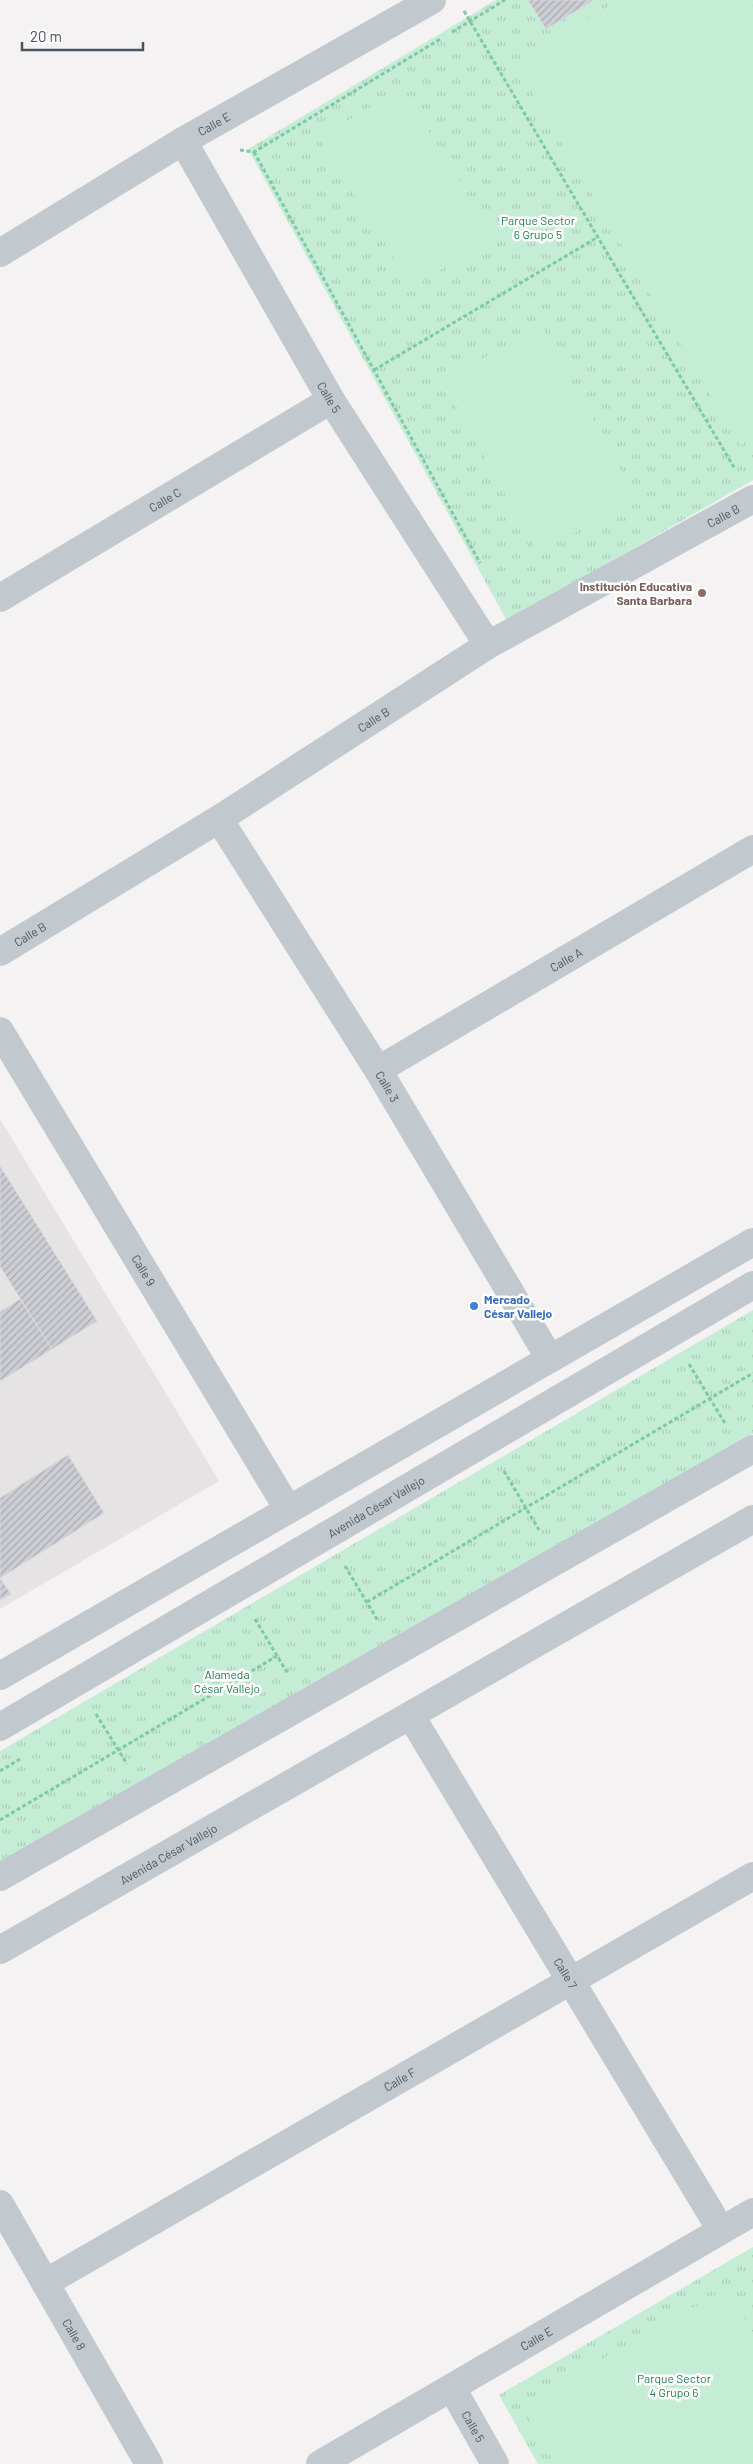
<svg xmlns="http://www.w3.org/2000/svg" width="753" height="2464" font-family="Barlow,sans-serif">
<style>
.education{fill:#e5e3e3}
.grass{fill:url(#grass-tufts)}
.garden{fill:#c5edd6}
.building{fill:url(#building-hatch);stroke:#d7d8dd}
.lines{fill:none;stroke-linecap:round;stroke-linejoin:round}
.path{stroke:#7fc9a7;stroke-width:3;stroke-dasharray:4 2.5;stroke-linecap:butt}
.minor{stroke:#c1c9cf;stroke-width:28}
.education-dot{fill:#8d6e63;stroke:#fff;stroke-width:2}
.shop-dot{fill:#3f7fe0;stroke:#fff;stroke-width:2}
.labels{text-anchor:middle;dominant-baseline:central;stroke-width:5;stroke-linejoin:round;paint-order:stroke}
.street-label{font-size:12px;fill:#4b545e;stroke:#fff}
.park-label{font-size:12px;fill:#1f7c51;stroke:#fff}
.education-label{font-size:12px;font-weight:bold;fill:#785e54;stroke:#fff;text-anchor:end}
.shop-label{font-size:12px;font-weight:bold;fill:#366cbe;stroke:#fff;text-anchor:start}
</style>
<defs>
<pattern id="grass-tufts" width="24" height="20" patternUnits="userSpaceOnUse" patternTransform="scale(1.25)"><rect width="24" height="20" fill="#c5edd6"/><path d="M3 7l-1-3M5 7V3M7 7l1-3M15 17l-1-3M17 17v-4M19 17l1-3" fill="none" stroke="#abcdba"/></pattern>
<pattern id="building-hatch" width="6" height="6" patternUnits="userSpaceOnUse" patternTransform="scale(1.25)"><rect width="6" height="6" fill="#ccced4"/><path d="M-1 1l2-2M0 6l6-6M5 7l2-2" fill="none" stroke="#a8aaaf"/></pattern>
</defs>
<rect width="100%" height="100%" fill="#f4f2f2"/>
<!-- education -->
<path class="education" d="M0,1119L219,1481L0,1609Z"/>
<!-- grass -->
<path class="grass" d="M496,0H753V480L507,621L248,149Z
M753,1310V1434L0,1876V1751Z
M753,2247V2464H538L499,2395Z"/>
<!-- garden -->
<path class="garden" d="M619,0H750L753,6V438L740,445L514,62Z
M402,88L494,237L412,287L319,138Z
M541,326L637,498L538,553L442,381Z
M727,2288L753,2333V2464H555L521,2405Z"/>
<!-- building -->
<path class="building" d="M528,0H594L546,29Z
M0,1166L97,1321L52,1349L0,1266Z
M20,1299L52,1349L0,1381V1312Z
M68,1455L104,1513L0,1578V1498Z
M0,1578L11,1594L0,1600Z"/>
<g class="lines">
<!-- path -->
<path class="path" d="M464,11L735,469
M452,32L505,0
M240,150L254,152L442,38
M254,152L480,563
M374,370L598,237
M689,1364L726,1425
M504,1471L539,1530
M345,1566L378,1621
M367,1602L753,1373
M255,1619L288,1674
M96,1714L127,1764
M0,1771L20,1759
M0,1820L277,1656"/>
<!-- minor -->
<g class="minor">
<path id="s1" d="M183,141L331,400L488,645"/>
<path id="s2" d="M0,253L183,141L432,0"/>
<path id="s3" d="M0,598L331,400"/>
<path id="s4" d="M219,819L378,1070L550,1359"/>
<path id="s5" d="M0,952L219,819L488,645L753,499"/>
<path id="s6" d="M0,1031L288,1509"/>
<path id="s7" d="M378,1070L753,849"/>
<path d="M0,1676L753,1242"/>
<path id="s8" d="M411,1716L721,2230"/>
<path id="s9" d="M0,1727L753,1285"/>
<path d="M0,1877L753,1449"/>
<path id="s10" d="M0,1950L753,1519"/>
<path id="s11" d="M0,2204L149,2464"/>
<path id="s12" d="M45,2283L753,1876"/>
<path id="s13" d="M452,2388L495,2464"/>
<path id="s14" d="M320,2464L753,2212"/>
</g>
</g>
<!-- markers -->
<circle class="education-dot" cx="702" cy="593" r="5"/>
<circle class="shop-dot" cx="474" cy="1306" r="5"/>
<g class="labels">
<!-- street labels -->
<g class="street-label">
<text stroke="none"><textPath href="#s2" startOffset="250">Calle E</textPath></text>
<text stroke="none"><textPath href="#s1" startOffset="295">Calle 5</textPath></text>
<text stroke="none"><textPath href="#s3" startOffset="192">Calle C</textPath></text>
<text stroke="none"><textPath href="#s5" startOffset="845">Calle B</textPath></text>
<text stroke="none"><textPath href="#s5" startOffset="440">Calle B</textPath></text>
<text stroke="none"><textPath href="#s5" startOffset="35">Calle B</textPath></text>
<text stroke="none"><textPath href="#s7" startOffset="218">Calle A</textPath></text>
<text stroke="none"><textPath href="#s4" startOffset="316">Calle 3</textPath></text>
<text stroke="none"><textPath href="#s6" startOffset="279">Calle 9</textPath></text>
<text stroke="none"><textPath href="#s9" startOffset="436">Avenida César Vallejo</textPath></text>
<text stroke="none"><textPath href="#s10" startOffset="194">Avenida César Vallejo</textPath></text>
<text stroke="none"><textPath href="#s8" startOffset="300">Calle 7</textPath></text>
<text stroke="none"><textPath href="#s12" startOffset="409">Calle F</textPath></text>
<text stroke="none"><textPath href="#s11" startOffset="150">Calle 8</textPath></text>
<text stroke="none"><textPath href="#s14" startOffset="250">Calle E</textPath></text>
<text stroke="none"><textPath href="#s13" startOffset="44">Calle 5</textPath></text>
</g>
<!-- park labels -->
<g class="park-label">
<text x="538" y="220">Parque Sector<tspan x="538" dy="14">6 Grupo 5</tspan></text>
<text x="227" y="1674">Alameda<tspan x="227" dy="14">César Vallejo</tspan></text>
<text x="674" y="2378">Parque Sector<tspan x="674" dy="14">4 Grupo 6</tspan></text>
</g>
<!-- education labels -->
<g class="education-label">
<text x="692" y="586">Institución Educativa<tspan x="692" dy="14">Santa Barbara</tspan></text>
</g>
<!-- shop labels -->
<g class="shop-label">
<text x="484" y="1299">Mercado<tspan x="484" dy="14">César Vallejo</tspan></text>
</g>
</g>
<!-- scale -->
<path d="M22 42v8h121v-8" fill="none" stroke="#4b545e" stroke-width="2.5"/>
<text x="30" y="42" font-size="15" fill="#4b545e" stroke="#ffffff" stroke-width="4" paint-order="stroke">20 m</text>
</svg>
